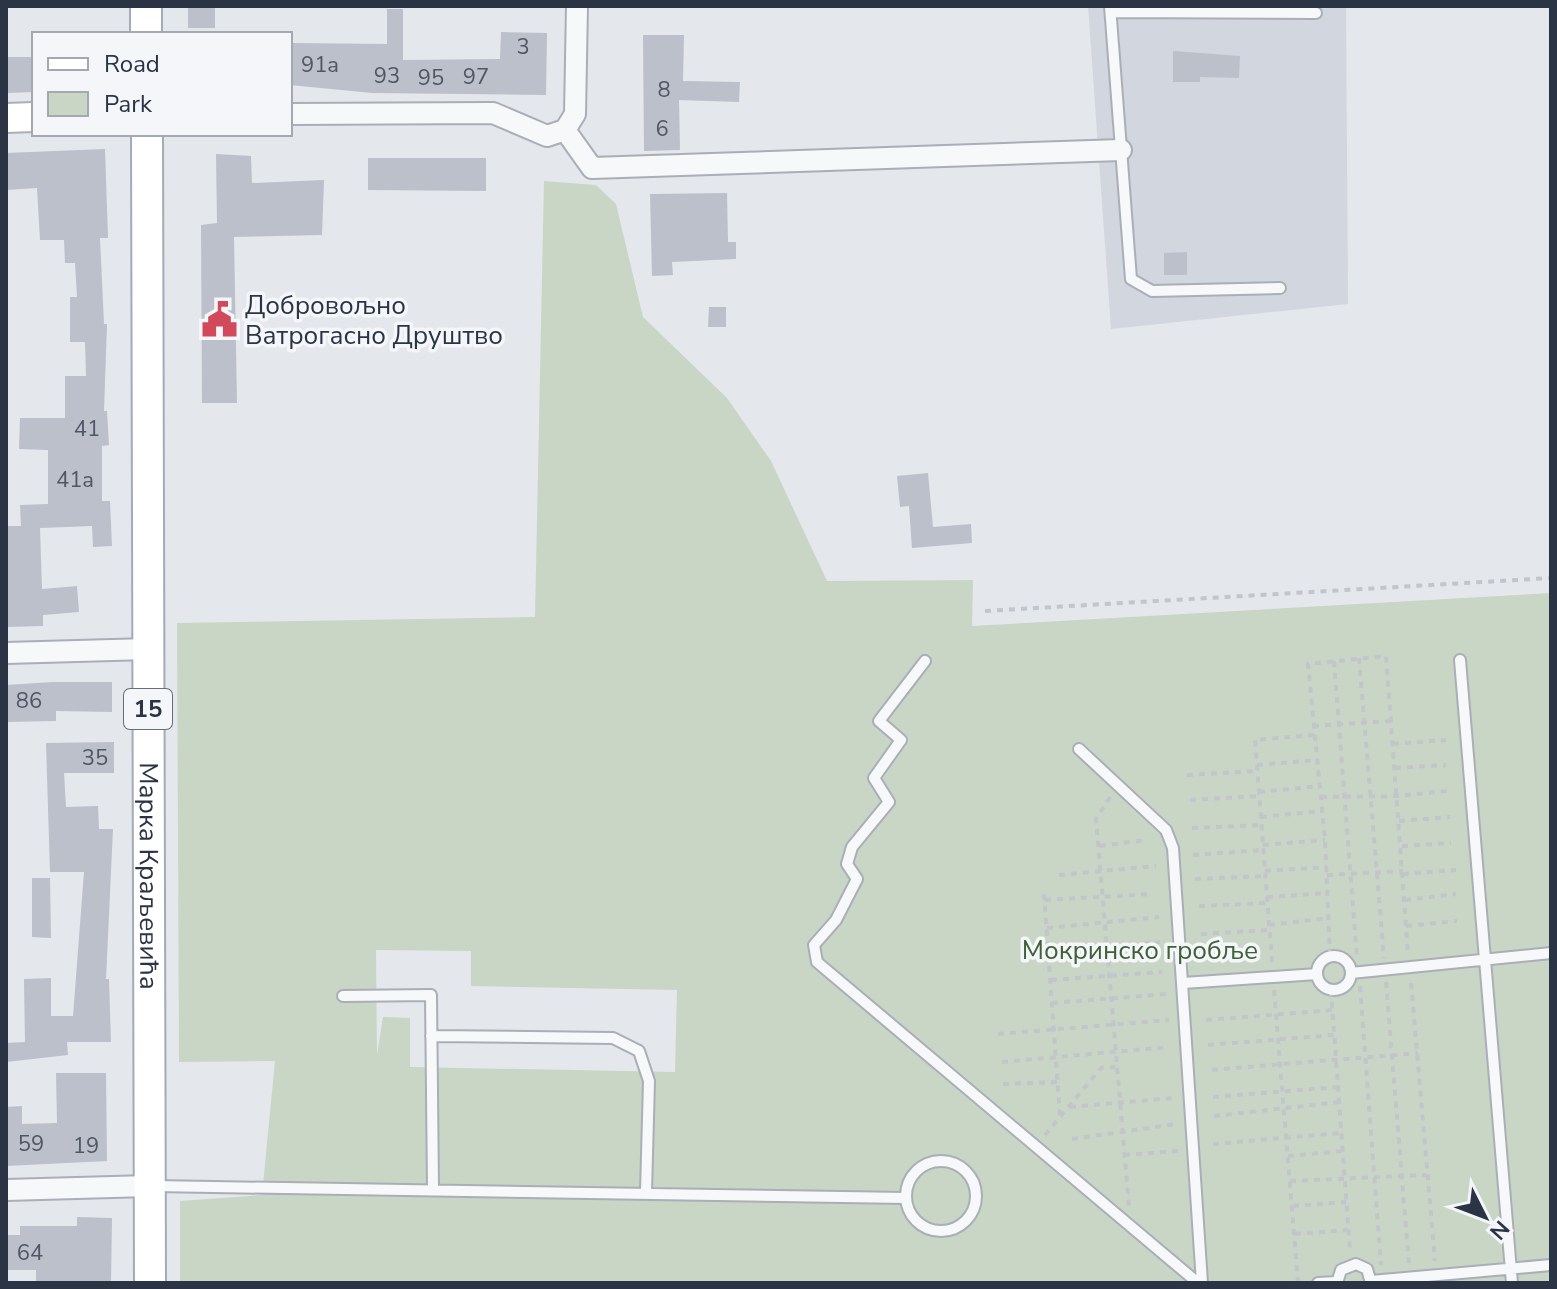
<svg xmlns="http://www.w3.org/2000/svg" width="1557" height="1289" font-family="'Nunito Sans',sans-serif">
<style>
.built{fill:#d2d6de}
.green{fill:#c9d6c5;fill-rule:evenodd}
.building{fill:#bbc0ca}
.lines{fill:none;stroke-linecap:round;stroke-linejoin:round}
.lane-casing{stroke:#a9aeb7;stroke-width:14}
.street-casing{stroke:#a9aeb7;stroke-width:24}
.secondary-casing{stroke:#a9aeb7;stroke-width:32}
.primary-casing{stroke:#a3abb8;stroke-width:34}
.path{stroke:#c2c5cb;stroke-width:4;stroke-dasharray:6 6;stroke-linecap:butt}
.lane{stroke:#f7f8fa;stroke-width:10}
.street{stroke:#f7f8fa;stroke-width:20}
.secondary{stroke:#fff;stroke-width:28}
.primary{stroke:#fff;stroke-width:30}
.labels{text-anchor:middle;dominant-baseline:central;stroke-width:7;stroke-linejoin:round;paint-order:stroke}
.number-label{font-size:22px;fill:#4f5766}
.shield{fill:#f4f6f9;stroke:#676e7b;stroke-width:2}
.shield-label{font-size:24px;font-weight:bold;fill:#2b3445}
.poi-label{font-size:26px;fill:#2b3445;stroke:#f4f6f9;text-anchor:start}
.street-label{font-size:26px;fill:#2b3445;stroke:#f4f6f9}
.park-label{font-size:26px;fill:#3f6138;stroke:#f4f6f9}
</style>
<rect width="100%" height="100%" fill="#e4e7ec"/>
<!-- built -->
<path class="built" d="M1088,6H1346L1348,304L1111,329Z"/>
<!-- green -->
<path class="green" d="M544,181L596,185L616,204L643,317L727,398L771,461L827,581L973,580L972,626L1551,593V1283H1514L1485,872L1511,1283H180V1201L262,1195L275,1061L179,1062L177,623L535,617ZM376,950L471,951V986L677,990L675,1072L410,1067V1018L383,1017L377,1055Z"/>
<!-- building -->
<path class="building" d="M188,6H215V28H188Z
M387,9H403V60L500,59L501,32L547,33L546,95L372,93L290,85V43L387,44Z
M643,35H684L683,81L740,82L739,102L679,100L680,150L644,151Z
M1173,51L1240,56L1239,78L1200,77V82H1173Z
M6,57H34V92L6,93Z
M105,149L108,238H100L104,324H107L104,411H107L109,445L102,446V501H110L112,546L93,547L92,526L40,528L42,589L77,586L79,612L43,615V626L6,627V526H21L20,505L48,504V450L19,449L20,418H65V376H86L85,342H70V297H77L75,263H65L64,240H40L37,188L6,190V153Z
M216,154L251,156L252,183L324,180L322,235L234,237L237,403H202L201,225L217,223Z
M368,158H486V191L368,190Z
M727,193L728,242H736V259L672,262L673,275L652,276L650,194Z
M1187,252V275H1164V253Z
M709,307H726V327H708Z
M928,473L933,527L971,524L972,543L912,548L909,506L900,507L897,476Z
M53,682H112V712L56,711V721L6,722V685Z
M114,742V773H64L66,807L98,806L99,829H113L106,979H109L111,1042H67L68,1055L6,1062V1043L25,1042L24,979L51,978V1016H73L84,872H50L46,743Z
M32,878H50L51,938L32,937Z
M56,1073H106L107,1161L6,1166V1107L22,1106V1124L57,1123Z
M77,1217L112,1218L111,1283H36V1270H6V1235H20V1226H77Z"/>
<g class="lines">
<defs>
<path id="lane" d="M1110,6L1131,279L1152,291L1280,288
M1111,12L1316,13
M1460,660L1512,1283
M925,661L879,721L901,740L874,778L889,802L852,847L847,864L857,879L836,920L814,945L817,962L1198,1283
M1079,749L1166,830L1173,848L1202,1283
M1317 973a17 17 0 1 1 34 0a17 17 0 1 1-34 0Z
M1351,973L1551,953
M1183,983L1317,974
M343,996L431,995L433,1188
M431,1036L613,1038L639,1051L649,1081L646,1192
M906 1196a35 35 0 1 1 70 0a35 35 0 1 1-70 0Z
M154,1186L906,1198
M1371,1281L1551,1265
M1318,1283L1337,1282
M1337,1283L1341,1270L1356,1264L1367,1269L1371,1283"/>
<path id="street" d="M290,114L493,113L547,136L565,130
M565,130L592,168L1121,150
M565,130L575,114L577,6
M6,653L148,649
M6,1190L148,1186"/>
<path id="secondary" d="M6,118L34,117"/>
<g id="primary">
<path d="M146,34V6"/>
<path id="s1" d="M147,134L150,1283"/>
</g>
</defs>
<!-- lane casing -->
<use href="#lane" class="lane-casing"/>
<!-- street casing -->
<use href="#street" class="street-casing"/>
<!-- secondary casing -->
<use href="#secondary" class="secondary-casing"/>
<!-- primary casing -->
<use href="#primary" class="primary-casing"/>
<!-- path -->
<path class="path" d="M985,611L1551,578
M1359,658L1384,958
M1334,661L1357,958
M1313,726L1390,721
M1393,744L1446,740
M1257,765L1317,760
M1395,768L1446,765
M1187,775L1257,771
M1259,792L1320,786
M1110,797L1096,819L1129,1206
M1321,797L1397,796L1447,791
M1190,800L1259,796
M1261,817L1323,811
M1399,821L1450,817
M1192,828L1261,825
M1263,845L1325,840
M1100,846L1145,840
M1402,846L1451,843
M1193,855L1263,850
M1265,871L1327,867
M1403,874L1456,870
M1059,875L1156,866
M1327,875L1403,871
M1195,879L1265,876
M1044,894L1060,1116
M1267,897L1328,893
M1045,900L1150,894
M1405,900L1456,894
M1199,906L1267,903
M1269,925L1329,918
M1406,926L1457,921
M1047,928L1159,917
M1201,934L1269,930
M1048,953L1160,942
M1330,956L1325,840L1308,664L1386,656L1408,954
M1272,962L1255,740L1314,735
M1051,980L1162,972
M1386,982L1409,1265
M1411,983L1435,1261
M1360,986L1381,1265
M1274,990L1298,1283
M1331,990L1350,1251
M1052,1003L1167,994
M1206,1020L1333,1010
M998,1034L1169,1020
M1208,1045L1334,1035
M1002,1062L1168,1047
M1212,1070L1418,1053
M1003,1084L1058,1082
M1213,1097L1338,1087
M1070,1107L1172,1098
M1214,1116L1339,1102
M1045,1135L1101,1068L1116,1067
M1072,1139L1176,1124
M1213,1144L1341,1133
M1124,1155L1178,1151
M1288,1156L1343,1151
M1290,1181L1426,1175
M1293,1206L1346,1202
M1295,1234L1348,1230"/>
<!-- lane -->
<use href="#lane" class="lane"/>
<!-- street -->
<use href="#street" class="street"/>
<!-- secondary -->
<use href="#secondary" class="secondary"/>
<!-- primary -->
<use href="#primary" class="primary"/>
</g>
<!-- icons -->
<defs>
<symbol id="civic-bare" viewBox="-9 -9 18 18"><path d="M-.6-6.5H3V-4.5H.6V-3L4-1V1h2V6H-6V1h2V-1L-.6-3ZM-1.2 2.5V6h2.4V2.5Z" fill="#d1495b" stroke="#f4f6f9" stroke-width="2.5" paint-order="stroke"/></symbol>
</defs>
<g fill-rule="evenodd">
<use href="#civic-bare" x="194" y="294" width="51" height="51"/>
</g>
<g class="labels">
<!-- number labels -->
<g class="number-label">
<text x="523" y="47">3</text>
<text x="320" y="65">91a</text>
<text x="387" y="76">93</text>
<text x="476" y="77">97</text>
<text x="431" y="78">95</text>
<text x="664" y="90">8</text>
<text x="662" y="129">6</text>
<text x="87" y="429">41</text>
<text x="75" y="480">41a</text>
<text x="29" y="701">86</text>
<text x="95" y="758">35</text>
<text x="31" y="1144">59</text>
<text x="86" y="1146">19</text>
<text x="30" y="1253">64</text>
</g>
<!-- shield labels -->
<rect class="shield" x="124" y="689" width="48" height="40" rx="6"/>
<g class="shield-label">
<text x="148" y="709">15</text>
</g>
<!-- poi labels -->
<g class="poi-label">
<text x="245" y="305">Добровољно<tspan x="245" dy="30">Ватрогасно Друштво</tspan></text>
</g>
<!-- street labels -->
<g class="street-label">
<text stroke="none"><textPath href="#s1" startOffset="742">Марка Краљевића</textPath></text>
</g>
<!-- park labels -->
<g class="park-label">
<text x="1140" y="950">Мокринско гробље</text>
</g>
</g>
<!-- border -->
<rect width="1557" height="1289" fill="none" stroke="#2b3445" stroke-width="16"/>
<!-- legend -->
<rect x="32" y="32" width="260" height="104" fill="#f4f6f9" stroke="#a4a8b1" stroke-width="2"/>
<rect x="48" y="58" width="40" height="12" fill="#ffffff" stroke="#a4a8b1" stroke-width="2"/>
<text x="104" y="72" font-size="24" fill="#2b3445">Road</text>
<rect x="48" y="92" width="40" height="24" fill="#c9d6c5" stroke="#a4a8b1" stroke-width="2"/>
<text x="104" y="112" font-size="24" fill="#2b3445">Park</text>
<!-- north arrow -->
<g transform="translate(1485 1217) rotate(132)" stroke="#f4f6f9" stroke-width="6" paint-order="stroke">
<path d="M0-6L14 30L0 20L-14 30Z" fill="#2b3445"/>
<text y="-12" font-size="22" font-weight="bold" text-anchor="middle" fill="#2b3445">N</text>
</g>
</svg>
